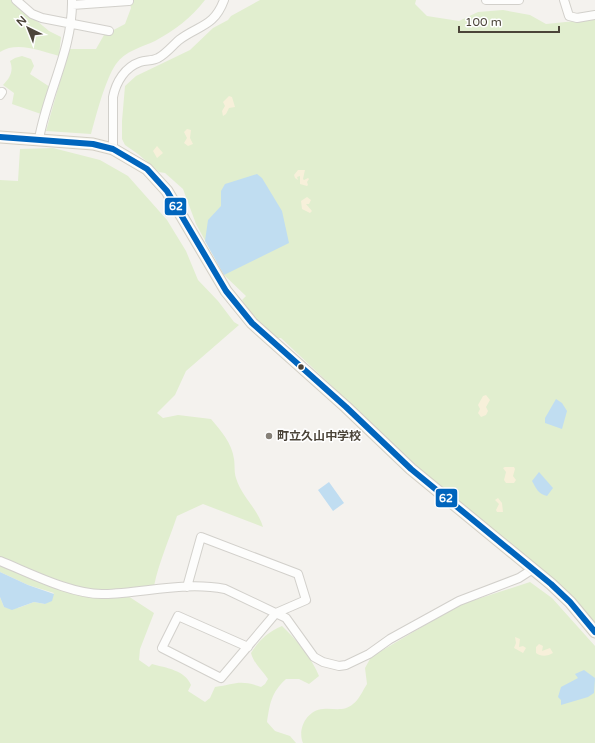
<svg xmlns="http://www.w3.org/2000/svg" width="595" height="743" font-family="'Varela Round','Noto Sans JP',sans-serif">
<style>
.green{fill:#e1eecf}
.sand{fill:#f7f0da}
.water{fill:#c0ddf1}
.lines{fill:none;stroke-linecap:round;stroke-linejoin:round}
.street-casing{stroke:#d2d0cb;stroke-width:10}
.secondary-casing{stroke:#d3cfc5;stroke-width:13}
.street{stroke:#fdfdfc;stroke-width:8}
.secondary{stroke:#f7f6f1;stroke-width:11}
.bus-1-casing{stroke:#fff;stroke-width:9}
.bus-1{stroke:#0065bd;stroke-width:6}
.bus-dot{fill:#4b4439;stroke:#fff;stroke-width:1.5}
.poi-dot{fill:#868178;stroke:#fff;stroke-width:1.5}
.labels{text-anchor:middle;dominant-baseline:central;stroke-width:3;stroke-linejoin:round;paint-order:stroke}
.poi-label{font-size:12px;font-weight:bold;fill:#4b4439;stroke:#fff;text-anchor:start}
.line-badge{stroke:#fff;stroke-width:1.5}
.badge-label{font-size:11px;text-anchor:middle;font-weight:bold;fill:#fff}
</style>
<rect width="100%" height="100%" fill="#f4f2ee"/>
<!-- green -->
<path class="green" d="M0,0H14L35,14L37,21L49,31L61,37L59,56C41,51 17,41 0,52Z
M129,0H205C191,18 175,30 155,41C142,47 125,51 116,64C105,80 96,116 91,134L46,131L69,49H96L104,35L125,24L131,8Z
M260,0H416L415,4L427,16L459,21L478,12L503,10L530,15L546,24L595,19V622L566,592L418,467L281,338H277L251,314L242,300L246,296L224,275L196,224L183,189L165,173L159,172L138,154L125,145L122,139V121L125,86L136,76L190,50L213,28L228,20L231,16Z
M22,56L31,59L34,66L30,74L50,87L41,114L12,104L14,93L3,85C10,78 14,71 10,61L15,58Z
M53,148L100,160L128,176L167,220L186,251L198,280L218,301L234,322L239,325L186,371L175,395L157,413L163,418L178,415L211,419C221,431 232,443 234,459C235,465 234,472 236,478C241,496 258,509 263,527L203,504L177,516C169,540 159,562 154,586L128,596L154,613L140,649L139,660L149,667L152,664C166,668 185,670 191,685L188,691L205,702L210,698L215,687C235,684 240,679 261,687L265,684L268,679C262,670 254,664 251,653C259,640 268,632 282,626C296,639 312,658 319,676L309,684L299,679H286C271,693 270,703 267,722L275,731L290,736L296,743H0V597L4,607L18,608L34,602L45,604L54,593L28,585L0,572V180L18,181L20,149Z
M530,582L552,598L595,646V743H303C297,729 307,710 323,709C334,708 344,712 353,704C359,700 363,690 367,684L365,668L371,657L459,605Z"/>
<!-- sand -->
<path class="sand" d="M229,96L232,97L235,107L229,108L226,114L223,116L222,111L225,106L223,102Z
M187,129L191,130L190,138L193,144L188,146L184,143L187,138L184,132Z
M157,146L163,153L157,158L153,151Z
M298,170H305L303,179L304,180L308,178L309,179L307,182L308,185L307,186L300,184V176L297,177L298,180L295,178L294,175Z
M307,197L311,200L309,204H306L312,211L310,213L302,209L301,201Z
M486,395L490,400L486,407L488,411L486,415L481,417L478,413L480,409L478,405L483,396Z
M505,467H514L515,469L513,476L516,480L514,483H506L504,480L506,472L503,468Z
M498,498L502,503L503,512H497L496,510L499,504L495,500Z
M515,637L520,639L519,647L523,646L526,648L523,653L514,648L516,643Z
M539,644L543,646L542,651L550,648L553,653C548,656 541,657 536,653V647Z"/>
<!-- water -->
<path class="water" d="M257,174L262,178L282,211L289,243L224,275L205,241L208,220L221,206V191L225,184Z
M556,399L562,403L567,411L562,429L545,423V418Z
M539,472L553,488L547,496C538,494 536,488 532,481Z
M329,482L344,503L333,511L318,490Z
M0,572L28,585L54,594L52,601L45,604L34,602L12,610L4,607L0,597Z
M584,670L595,678L594,693L588,697L561,705V700L558,697L561,687L578,678L575,674Z"/>
<g class="lines">
<defs>
<path id="street" d="M16,0L32,14L42,18L109,31
M486,0H519
M564,0L569,16L577,18L595,15
M72,5L129,1
M0,95L2,92
M39,139C47,92 73,49 72,0
M113,149V97C116,82 125,67 140,62C146,60 153,61 158,58C166,54 173,45 179,40C199,25 214,27 224,0
M0,561C30,573 72,595 104,594C144,593 185,581 225,589L286,618L314,657L323,662L339,666L346,665L369,654L390,639L459,601L519,578L533,569
M187,587L201,537L298,574L306,600L276,613L221,678L162,648L178,616L248,647"/>
<path id="secondary" d="M0,137L93,144L113,149L147,169L167,191L226,291L252,323L346,407L411,469L551,584L570,602L595,632"/>
</defs>
<!-- street casing -->
<use href="#street" class="street-casing"/>
<!-- secondary casing -->
<use href="#secondary" class="secondary-casing"/>
<!-- street -->
<use href="#street" class="street"/>
<!-- secondary -->
<use href="#secondary" class="secondary"/>
<defs>
<path id="bus-1" d="M0,137L93,144L113,149L147,169L167,191L226,291L252,323L346,407L411,469L551,584L570,602L595,632"/>
</defs>
<!-- bus-1 casing -->
<use href="#bus-1" class="bus-1-casing"/>
<!-- bus-1 -->
<use href="#bus-1" class="bus-1"/>
</g>
<!-- markers -->
<circle class="bus-dot" cx="301" cy="367" r="3.5"/>
<circle class="poi-dot" cx="269" cy="436" r="4"/>
<g class="labels">
<!-- poi labels -->
<g class="poi-label">
<text x="277" y="436">町立久山中学校</text>
</g>
</g>
<g class="line-badge">
<rect x="164" y="197" width="23" height="19" rx="4" fill="#0065bd"/>
<rect x="435" y="488" width="23" height="20" rx="4" fill="#0065bd"/>
</g>
<g class="badge-label">
<text x="176" y="210">62</text>
<text x="446" y="502">62</text>
</g>
<!-- north arrow -->
<g transform="translate(28 28) rotate(317)" stroke="#ffffff" stroke-width="3" paint-order="stroke">
<path d="M0-3L7 15L0 10L-7 15Z" fill="#4b4439"/>
<text y="-6" font-size="11" font-weight="bold" text-anchor="middle" fill="#4b4439">N</text>
</g>
<!-- scale -->
<path d="M459 26v6h100v-6" fill="none" stroke="#4b4439" stroke-width="2"/>
<text x="465" y="26" font-size="12" fill="#4b4439" stroke="#ffffff" stroke-width="3" paint-order="stroke">100 m</text>
</svg>
